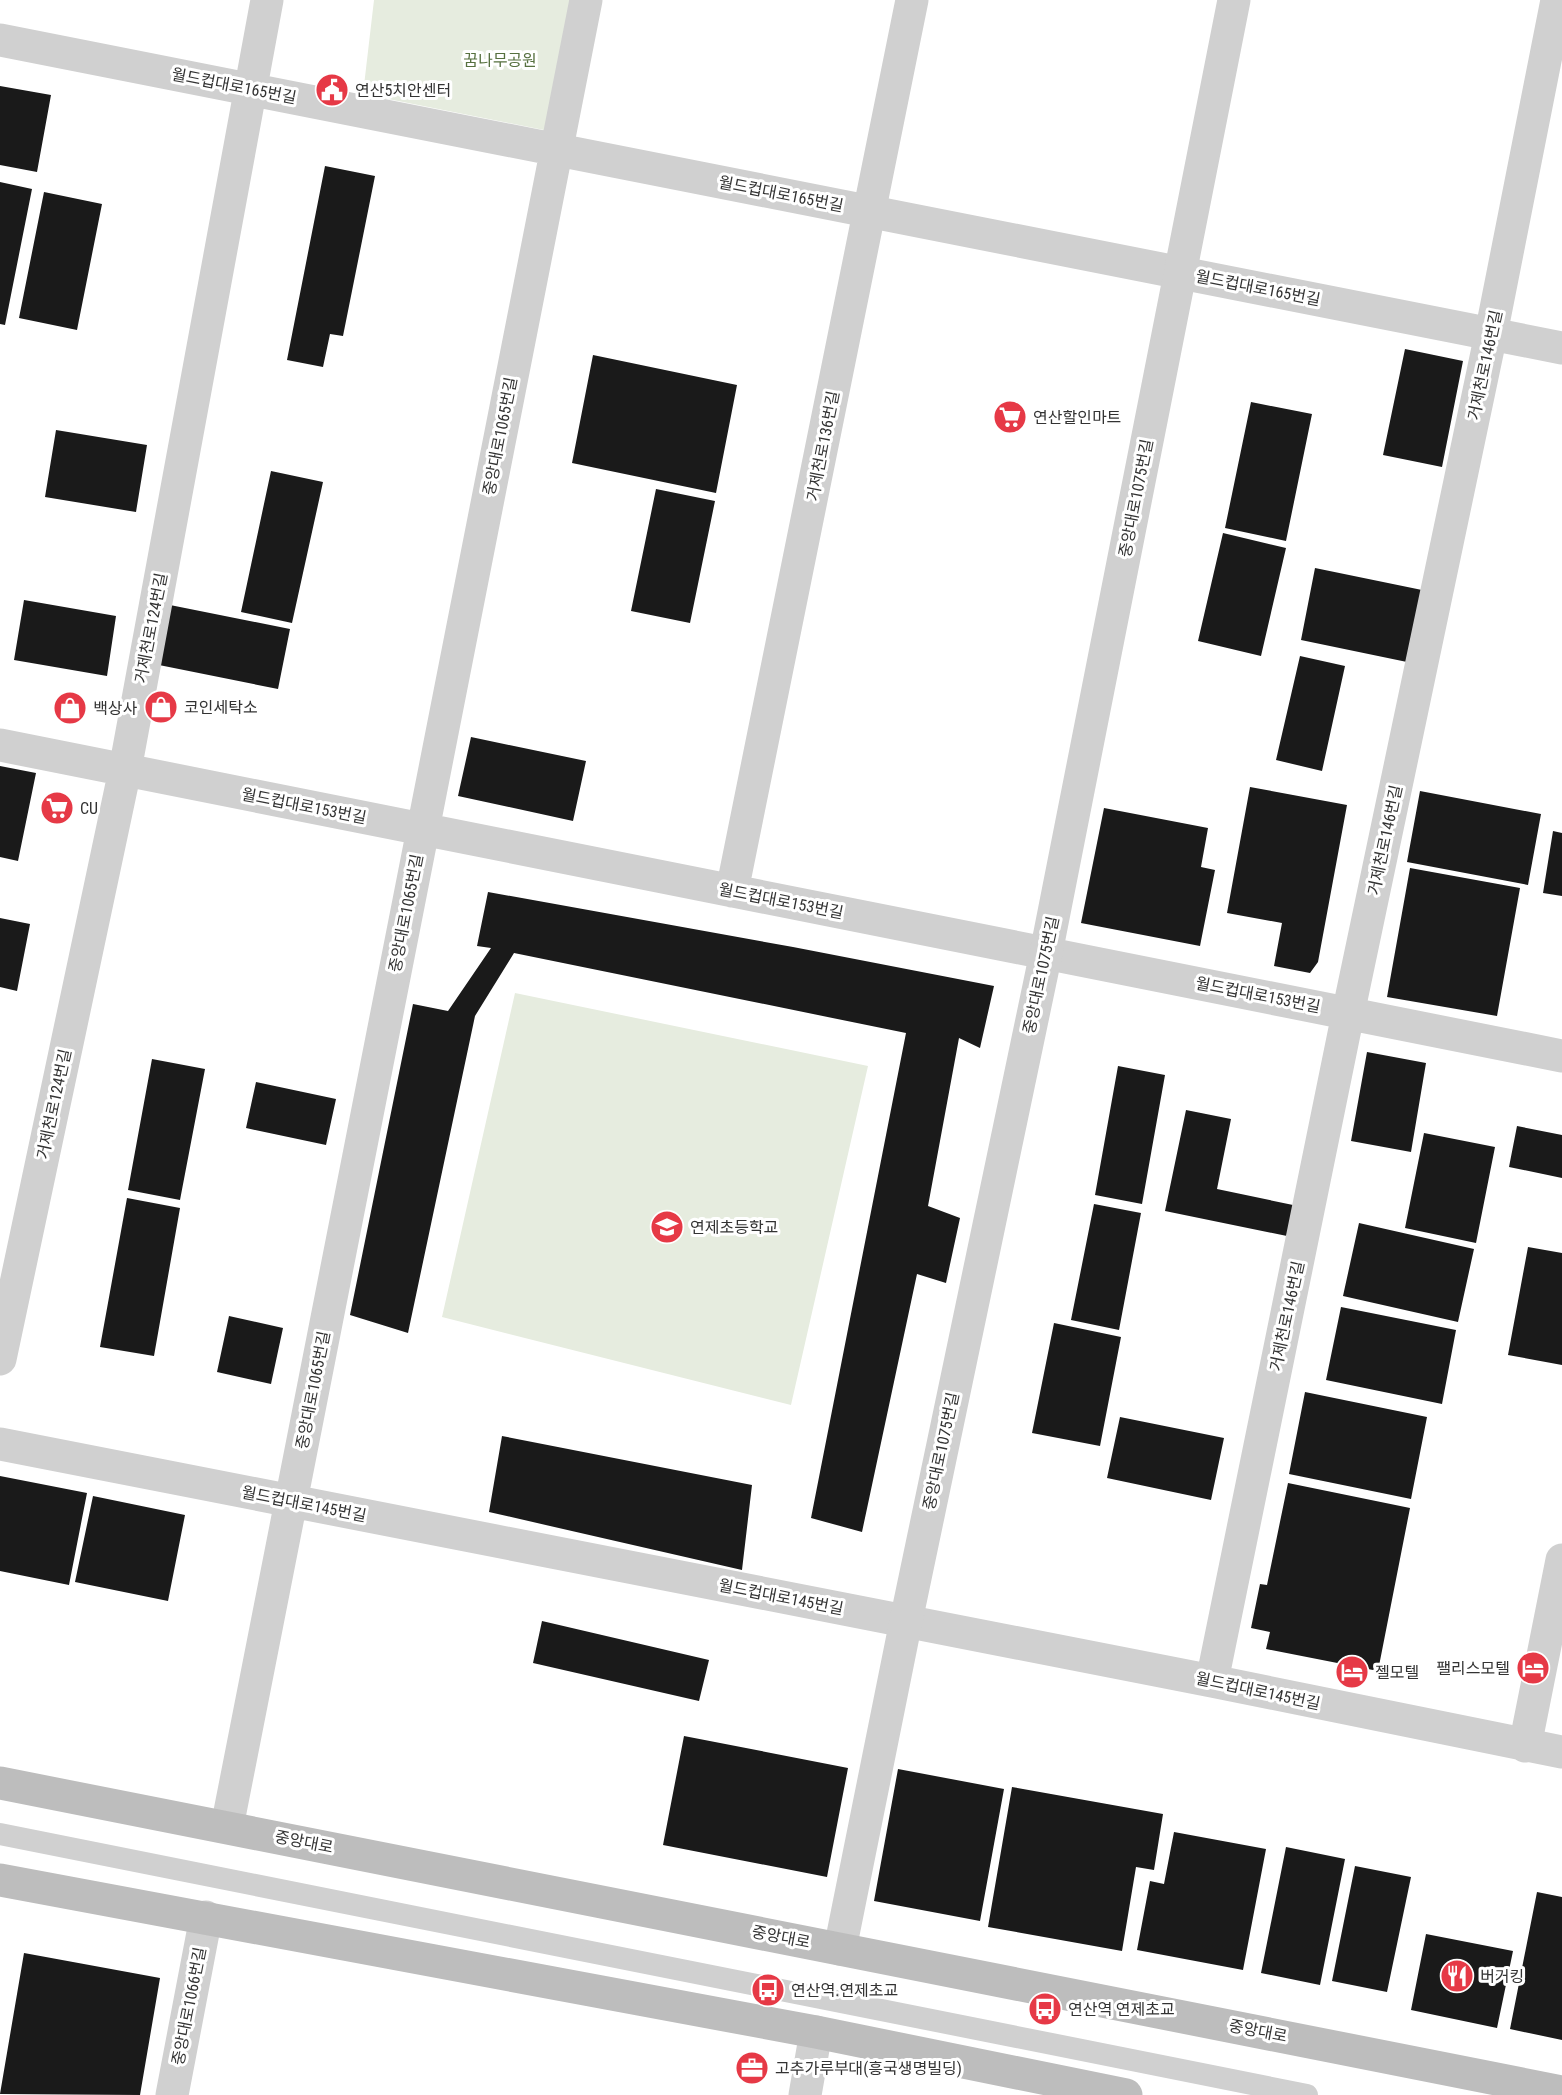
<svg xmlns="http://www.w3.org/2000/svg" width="1562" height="2095" font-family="'Roboto Condensed','Noto Sans KR',sans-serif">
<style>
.green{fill:#e6ecdf}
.building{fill:#1a1a1a}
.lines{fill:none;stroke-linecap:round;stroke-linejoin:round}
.service{stroke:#d0d0d0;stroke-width:22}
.minor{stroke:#d0d0d0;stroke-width:33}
.tertiary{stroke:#d0d0d0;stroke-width:33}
.secondary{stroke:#bdbdbd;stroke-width:33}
.labels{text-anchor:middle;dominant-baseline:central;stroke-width:6;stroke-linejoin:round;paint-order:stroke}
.park-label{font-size:16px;fill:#56703f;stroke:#fff}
.street-label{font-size:16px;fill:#333;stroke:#fff}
.poi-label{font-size:16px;fill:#333;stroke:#fff;text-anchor:start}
</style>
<rect width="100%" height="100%" fill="#fff"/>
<!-- green -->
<path class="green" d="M374,0H575L549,131L363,94Z
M515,993L868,1066L791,1405L442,1317Z"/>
<!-- building -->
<path class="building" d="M0,86L51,95L37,172L0,165Z
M325,166L375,176L343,336L330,334L323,367L287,360Z
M0,182L32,189L5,325L0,324Z
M44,192L102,204L77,330L19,318Z
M1405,349L1463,361L1442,467L1383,455Z
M593,355L737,385L716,493L572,463Z
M1251,402L1312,414L1286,541L1225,528Z
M56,430L147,445L136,512L45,497Z
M271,471L323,482L292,623L241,612Z
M656,489L715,501L690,623L631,611Z
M1223,533L1286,548L1261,656L1198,641Z
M1315,568L1422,590L1407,662L1301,640Z
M24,600L116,616L107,676L14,660Z
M170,605L290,629L278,689L159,665Z
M1300,656L1345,666L1322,771L1276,760Z
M471,737L586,761L573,821L458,796Z
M0,766L36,773L18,861L0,857Z
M1250,787L1347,805L1318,962L1310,973L1274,966L1282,923L1227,913Z
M1420,791L1541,814L1528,885L1407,862Z
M1104,808L1208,828L1201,867L1215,870L1200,946L1081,923Z
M1553,831L1562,833V896L1543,893Z
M1410,868L1520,888L1497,1016L1387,997Z
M488,892L793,947L994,986L980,1048L959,1038L928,1206L960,1218L946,1283L917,1274L862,1532L811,1518L906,1033L514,953L475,1016L408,1333L350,1315L413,1004L448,1011L491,948L477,946Z
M0,918L30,924L17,991L0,987Z
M1367,1052L1426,1063L1411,1152L1351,1141Z
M152,1059L205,1069L180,1200L128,1190Z
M1118,1066L1165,1075L1142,1204L1095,1195Z
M256,1082L336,1099L326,1145L246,1128Z
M1186,1110L1231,1119L1217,1189L1293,1205L1287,1236L1165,1211Z
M1517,1126L1562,1135V1178L1509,1167Z
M1424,1133L1495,1147L1476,1243L1405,1228Z
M127,1198L180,1208L154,1356L100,1347Z
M1094,1204L1141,1213L1119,1330L1071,1320Z
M1359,1223L1474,1249L1458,1322L1343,1296Z
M1528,1247L1562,1253V1365L1508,1355Z
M1341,1307L1456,1330L1442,1404L1326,1380Z
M229,1316L283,1328L271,1384L217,1372Z
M1054,1323L1121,1337L1100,1446L1032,1433Z
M1305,1392L1427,1417L1411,1499L1289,1474Z
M1120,1417L1224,1438L1211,1500L1107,1478Z
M502,1436L752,1485L742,1570L489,1512Z
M0,1476L87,1493L69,1585L0,1571Z
M1288,1483L1410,1508L1378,1671L1266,1649L1270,1632L1251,1628L1260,1584L1267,1585Z
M93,1496L185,1515L168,1601L75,1582Z
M542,1621L709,1660L699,1701L533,1663Z
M684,1736L848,1768L827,1877L663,1845Z
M898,1769L1004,1789L980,1921L874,1901Z
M1012,1787L1163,1814L1154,1870L1136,1867L1122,1951L988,1927Z
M1174,1832L1266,1849L1243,1970L1137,1950L1150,1881L1164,1884Z
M1286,1847L1345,1859L1320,1985L1261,1973Z
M1355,1866L1411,1877L1387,1992L1332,1981Z
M1537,1892L1562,1897V2040L1510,2029Z
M1426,1934L1513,1951L1497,2028L1411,2010Z
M24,1953L160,1978L140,2095L0,2094Z"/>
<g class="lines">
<!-- service -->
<path class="service" d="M0,1834L1307,2095"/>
<!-- minor -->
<path class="minor" d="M0,40L1562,348
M0,745L1562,1056
M732,891L912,0
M0,1359L125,770L267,0
M0,1444L1212,1681L1562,1752
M1212,1681L1348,1014L1491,334L1557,0
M1525,1746L1562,1560
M227,1827L586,0
M172,2095L206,1917
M805,2095L816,2032"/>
<!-- tertiary -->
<path class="tertiary" d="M840,1949L906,1621L1046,953L1234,0"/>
<!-- secondary -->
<path class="secondary" d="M0,1783L1562,2092
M0,1880L816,2032L1126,2095"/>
</g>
<!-- icons -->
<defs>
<symbol id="civic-disc" viewBox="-11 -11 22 22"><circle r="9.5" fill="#e63946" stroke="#fff"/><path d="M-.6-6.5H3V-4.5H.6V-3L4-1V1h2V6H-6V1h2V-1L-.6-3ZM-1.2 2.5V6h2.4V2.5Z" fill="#fff"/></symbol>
<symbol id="supermarket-disc" viewBox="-11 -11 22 22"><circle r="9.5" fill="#e63946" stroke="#fff"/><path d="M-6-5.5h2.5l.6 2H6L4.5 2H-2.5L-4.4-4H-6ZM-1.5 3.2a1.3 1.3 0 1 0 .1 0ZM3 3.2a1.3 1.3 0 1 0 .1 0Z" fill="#fff"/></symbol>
<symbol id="shop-disc" viewBox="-11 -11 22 22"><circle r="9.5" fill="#e63946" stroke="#fff"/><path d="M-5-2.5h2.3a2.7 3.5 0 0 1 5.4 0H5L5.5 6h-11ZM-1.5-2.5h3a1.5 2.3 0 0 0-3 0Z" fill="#fff"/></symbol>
<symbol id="school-disc" viewBox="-11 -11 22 22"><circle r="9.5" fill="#e63946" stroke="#fff"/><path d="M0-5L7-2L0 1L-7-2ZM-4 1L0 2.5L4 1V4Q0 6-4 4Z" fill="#fff"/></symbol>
<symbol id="hotel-disc" viewBox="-11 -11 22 22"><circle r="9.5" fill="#e63946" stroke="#fff"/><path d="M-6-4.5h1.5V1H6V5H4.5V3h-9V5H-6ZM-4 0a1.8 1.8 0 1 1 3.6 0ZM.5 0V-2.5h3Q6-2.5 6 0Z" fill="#fff"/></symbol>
<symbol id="restaurant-disc" viewBox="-11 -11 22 22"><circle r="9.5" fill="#e63946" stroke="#fff"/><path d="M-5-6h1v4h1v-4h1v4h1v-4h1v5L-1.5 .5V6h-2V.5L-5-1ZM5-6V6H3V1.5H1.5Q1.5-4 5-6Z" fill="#fff"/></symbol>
<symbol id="bus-disc" viewBox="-11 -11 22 22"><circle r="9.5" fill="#e63946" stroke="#fff"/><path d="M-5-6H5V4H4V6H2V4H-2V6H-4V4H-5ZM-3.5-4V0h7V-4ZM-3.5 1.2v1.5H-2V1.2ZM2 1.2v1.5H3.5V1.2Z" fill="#fff"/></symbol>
<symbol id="office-disc" viewBox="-11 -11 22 22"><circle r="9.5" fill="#e63946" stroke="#fff"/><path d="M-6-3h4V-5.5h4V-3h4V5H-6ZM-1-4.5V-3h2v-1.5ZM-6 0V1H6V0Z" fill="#fff"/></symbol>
</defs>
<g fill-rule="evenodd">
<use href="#civic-disc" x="313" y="71" width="38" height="38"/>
<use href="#supermarket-disc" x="991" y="398" width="38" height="38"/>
<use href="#shop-disc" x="142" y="688" width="38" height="38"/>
<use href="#shop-disc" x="51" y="689" width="38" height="38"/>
<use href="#supermarket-disc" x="38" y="789" width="38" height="38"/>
<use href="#school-disc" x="648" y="1208" width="38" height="38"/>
<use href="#hotel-disc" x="1514" y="1649" width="38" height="38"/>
<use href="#hotel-disc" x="1333" y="1653" width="38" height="38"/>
<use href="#restaurant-disc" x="1438" y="1957" width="38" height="38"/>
<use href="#bus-disc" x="749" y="1971" width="38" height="38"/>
<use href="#bus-disc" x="1026" y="1990" width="38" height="38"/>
<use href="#office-disc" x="733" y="2049" width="38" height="38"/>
</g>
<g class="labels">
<!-- park labels -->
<g class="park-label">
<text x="500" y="60">꿈나무공원</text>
</g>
<!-- street labels -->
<g class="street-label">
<text transform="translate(234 86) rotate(11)">월드컵대로165번길</text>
<text transform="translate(781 194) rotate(11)">월드컵대로165번길</text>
<text transform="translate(1258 288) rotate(11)">월드컵대로165번길</text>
<text transform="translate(1485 365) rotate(-78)">거제천로146번길</text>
<text transform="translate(500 436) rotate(-79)">중앙대로1065번길</text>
<text transform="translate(823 446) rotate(-79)">거제천로136번길</text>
<text transform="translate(1136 498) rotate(-79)">중앙대로1075번길</text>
<text transform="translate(151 628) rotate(-79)">거제천로124번길</text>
<text transform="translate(304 806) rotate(11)">월드컵대로153번길</text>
<text transform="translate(1385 840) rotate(-78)">거제천로146번길</text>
<text transform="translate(781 901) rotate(11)">월드컵대로153번길</text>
<text transform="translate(406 913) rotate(-79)">중앙대로1065번길</text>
<text transform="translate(1041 975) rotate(-78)">중앙대로1075번길</text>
<text transform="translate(1258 995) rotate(11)">월드컵대로153번길</text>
<text transform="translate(54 1104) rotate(-78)">거제천로124번길</text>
<text transform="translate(1287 1316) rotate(-78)">거제천로146번길</text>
<text transform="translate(313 1390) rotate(-79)">중앙대로1065번길</text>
<text transform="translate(941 1451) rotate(-78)">중앙대로1075번길</text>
<text transform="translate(304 1504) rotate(11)">월드컵대로145번길</text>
<text transform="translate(781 1597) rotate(11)">월드컵대로145번길</text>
<text transform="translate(1258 1691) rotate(12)">월드컵대로145번길</text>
<text transform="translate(304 1842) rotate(11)">중앙대로</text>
<text transform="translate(781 1937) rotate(11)">중앙대로</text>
<text transform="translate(189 2006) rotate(-79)">중앙대로1066번길</text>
<text transform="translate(1258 2031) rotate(11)">중앙대로</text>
</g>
<!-- poi labels -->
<g class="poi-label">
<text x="355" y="90">연산5치안센터</text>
<text x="1033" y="417">연산할인마트</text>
<text x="184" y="707">코인세탁소</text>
<text x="93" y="708">백상사</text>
<text x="80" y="808">CU</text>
<text x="690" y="1227">연제초등학교</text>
<text x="1510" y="1668" text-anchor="end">팰리스모텔</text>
<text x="1375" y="1672">젤모텔</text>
<text x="1480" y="1976">버거킹</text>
<text x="791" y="1990">연산역.연제초교</text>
<text x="1068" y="2009">연산역 연제초교</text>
<text x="775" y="2068">고추가루부대(흥국생명빌딩)</text>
</g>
</g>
</svg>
